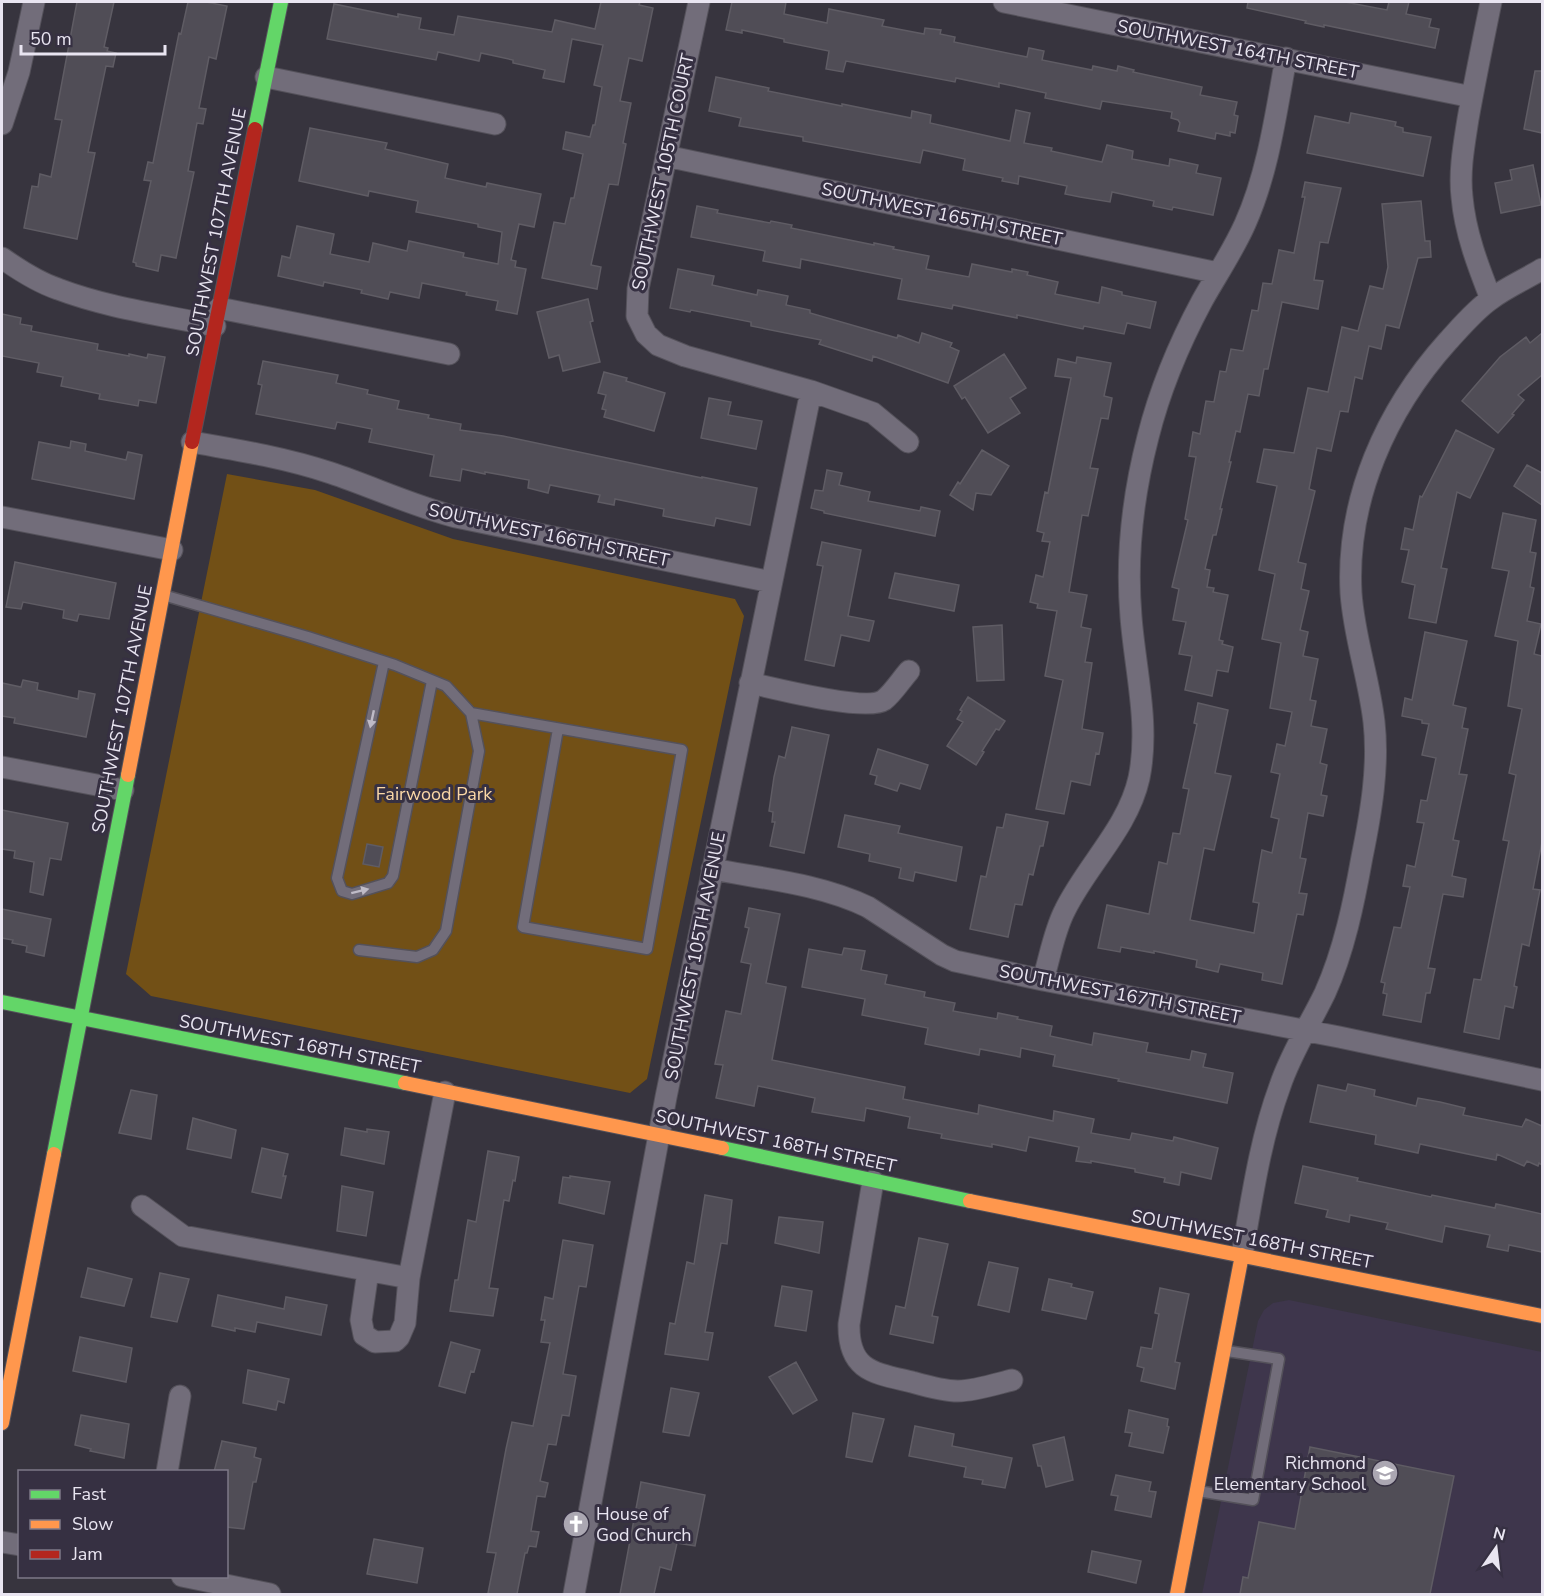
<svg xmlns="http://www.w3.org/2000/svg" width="1544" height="1596" font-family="'Nunito Sans',sans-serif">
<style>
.built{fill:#3e364c}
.green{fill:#725016}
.building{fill:#504d56;stroke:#5f5c64;stroke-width:1.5}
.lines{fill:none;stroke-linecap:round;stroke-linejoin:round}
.lane-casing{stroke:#54515a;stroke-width:13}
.street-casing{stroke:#54515a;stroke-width:23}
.fast-casing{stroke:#54515a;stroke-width:16}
.slow-casing{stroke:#54515a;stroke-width:16}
.jam-casing{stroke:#54515a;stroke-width:16}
.lane{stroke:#726d7a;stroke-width:10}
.street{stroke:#726d7a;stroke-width:21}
.fast{stroke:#63d668;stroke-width:14}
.slow{stroke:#ff974d;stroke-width:14}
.jam{stroke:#b3261e;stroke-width:14}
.oneway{fill:#bfbbc7}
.labels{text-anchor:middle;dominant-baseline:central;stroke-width:6;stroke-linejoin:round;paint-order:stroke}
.street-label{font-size:18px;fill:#e9e5f1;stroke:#363042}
.park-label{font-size:18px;fill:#fad7a6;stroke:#363042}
.poi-label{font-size:18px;fill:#e9e5f1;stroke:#363042;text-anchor:end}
</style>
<rect width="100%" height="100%" fill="#37343e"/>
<!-- built -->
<path class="built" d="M1289,1300L1542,1352V1594H1202L1258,1321L1264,1310L1273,1303Z"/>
<!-- green -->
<path class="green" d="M227,474L315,490L453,539L735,599L744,616L647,1079L630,1093L151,996L126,974Z"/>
<!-- building -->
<path class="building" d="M77,2H114L104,47L108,48L107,51L116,53L113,67L106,66L88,152L95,153L77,239L24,228L32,186L38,187L40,174L51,177L62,120L55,119Z
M188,2H206L227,6L216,59L209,57L199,108L206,109L203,124L197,123L188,171L194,172L176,258L161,255L158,271L136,266V263L133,262L151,181L144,180L148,162L153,163L179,33L181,34Z
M601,2H640L639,5L653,8L642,61L629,58L620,101L631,103L623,143L626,144L618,185L609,184L591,265L601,267L597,289L542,278L554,222L565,224L571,198H574L583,154L563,149L566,132L590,137L593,125H595L602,87L594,85L603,45L572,39L564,82L543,78L545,70L513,63V60L481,53L479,61L438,52L436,60L327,39L334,4L398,17V14L421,18L419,29L454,35L458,16L552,32L555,20L595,29Z
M732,2H786L784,14L827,23L829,9L884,20L882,26L924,34L925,28L941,30L940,34L955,37L954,42L1027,57L1029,48L1044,51L1042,60L1092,70L1093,66L1117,71L1118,66L1134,70L1133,72L1202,87L1200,95L1237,102L1234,115L1238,116L1235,133L1230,132V136L1216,133L1215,139L1178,131L1180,123L1178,120L1171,118L1172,112L1102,101L1100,109L1045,98L1046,93L999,83V87L956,78L955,82L846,61L843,72L826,69L829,51L784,42V39L742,30V33L726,30Z
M1248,2H1345L1387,10L1389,2H1409L1406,14L1431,19L1429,27L1439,29L1435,48L1324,25V27L1305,23L1306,21L1247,8Z
M1535,71H1542V133L1524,129Z
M716,77L769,88L768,91L842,106V104L911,118L912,111L931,115L930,123L1010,141L1016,110L1030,113L1024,143L1052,148L1051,151L1102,162L1107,145L1133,151L1132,159L1169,166L1170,159L1198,165L1196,173L1221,178L1213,215L1173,207L1172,210L1153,206L1154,201L1112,192L1110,202L1080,197L1065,194L1067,186L1019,176L1018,184L1002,181L1003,178L963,170L965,159L923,150L920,163L803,141V137L739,126L741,118L709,111Z
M1351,113L1396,122L1395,126L1403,128V132L1431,137L1423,176L1307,153L1315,116L1349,123Z
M310,128L387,143L385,149L448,164L445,178L486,187L487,183L541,194L534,227L519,224L511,260L516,261L515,267L526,269L517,314L496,310L498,301L466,295L467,292L422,283L419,298L390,292L388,299L361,293L362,290L324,282L323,286L278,276L282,256L290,258L297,226L334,234L330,254L369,262L373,243L407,251L409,241L464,253L463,257L498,264L502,232L478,227V224L416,212L418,201L369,191L368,196L299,181Z
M1533,165L1541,205L1501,213L1495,183L1512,180L1510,170Z
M1305,182L1341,188L1328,243L1320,242L1314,280L1323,281L1318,309L1282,302L1268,369H1264L1259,396L1248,394L1240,432L1236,431L1229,462H1231L1220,509H1222L1216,535H1213L1205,569L1210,570L1207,587L1214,588L1213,592L1228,595L1219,640L1223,641L1222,644L1233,647L1228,672L1217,670L1212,696L1185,690L1192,656L1179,654L1186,622L1173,620L1179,589L1172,587L1188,520L1185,519L1196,457L1189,456L1193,432L1200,434L1206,401L1214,402L1220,371L1226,372L1231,349L1243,351L1252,310L1258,311L1263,283L1272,284L1279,250L1294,253L1305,197H1302Z
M1421,201L1425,241H1430L1431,257L1418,258L1399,328L1386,325L1381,349L1369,346L1362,379L1355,377L1348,412L1340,411L1331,451L1317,448L1309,489L1315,491L1298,562L1306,564L1301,589L1309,591L1300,630L1308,632L1303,656L1318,659L1310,700L1316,701L1311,726L1327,729L1320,763L1327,765L1321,795L1327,796L1323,816L1308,813L1300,858L1306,859L1299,893L1307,894L1303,915L1297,914L1282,984L1262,980L1263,973L1220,964L1218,972L1196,967L1197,960L1154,951V953L1121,947L1120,952L1098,948L1107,905L1149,914L1159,862L1167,864L1173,833L1180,834L1189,789L1183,788L1197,724L1194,723L1198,703L1228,710L1215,773L1231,776L1214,850L1204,848L1190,920L1254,933L1259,903L1253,902L1262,850L1272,853L1279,819L1271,817L1280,774L1271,772L1277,744L1285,746L1292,712L1270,708L1281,643L1262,639L1275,574L1259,570L1277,486L1257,482L1264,449L1294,453L1308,388L1328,392L1342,327L1358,331L1370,286L1383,289L1388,267L1382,204Z
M697,206L718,210L717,213L770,223L771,221L792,225L791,228L874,245V243L894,247L893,249L929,256L926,269L969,277L972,264L1012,272V269L1028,272L1027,275L1058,282L1055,294L1099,303L1102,287L1122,292V295L1156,302L1150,328L1127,323L1124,334L1084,326L1083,329L1017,315V318L953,305L952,309L898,299L902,279L801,259L800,268L763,261L765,251L691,237Z
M678,269L714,276L712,285L757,295L758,290L788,296L786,305L810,310V313L897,338L898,335L919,343L922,333L952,343L950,347L959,351L948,383L873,356L872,361L819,344L821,340L751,326V322L691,310L690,312L670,308Z
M588,299L593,321L590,322L600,362L563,371L559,355L549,358L537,312Z
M2,314L21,318L20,324L32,326L31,331L98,344L97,350L129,356V354L147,358L148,354L165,357L156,403L139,400L138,406L99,399L100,394L61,386L63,377L37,372L39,363L2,356Z
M1542,333V375L1518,395L1524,400L1512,414L1514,415L1498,433L1462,401L1500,357L1526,337L1530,343Z
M1004,354L1026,388L1010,398L1020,413L988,433L965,397L962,399L954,386Z
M1077,357L1111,363L1104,396L1112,398L1108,419L1101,418L1090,468L1098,469L1088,516L1082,515L1069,592L1087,595L1081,627L1091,629L1085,662L1092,663L1082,729L1103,733L1099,754L1096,753L1090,785L1071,781L1064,814L1036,809L1063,680L1045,676L1057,611L1037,608L1038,604L1030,602L1036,575L1043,577L1050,542L1042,541L1044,533L1037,531L1045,492L1048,493L1071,378L1055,376L1058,359L1076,363Z
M263,361L338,375L336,383L368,390L367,394L399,401L397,409L429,415L428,418L461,424L460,430L503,436L702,478V477L757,488L750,525L716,518L714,526L678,519L663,516L664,509L615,499L614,505L598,502L600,495L550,485L548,493L528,488L529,480L485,472V474L462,469L460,481L430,476L434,455L369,442L372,429L337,422L335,429L256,414L262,385L258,384Z
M604,372L627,378L626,381L665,393L654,431L604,417L606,410L602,409L606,395L598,393Z
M709,398L731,402L728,415L762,421L756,449L701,438Z
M1456,430L1494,449L1470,498L1457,492L1441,568L1447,569L1436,623L1409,618L1415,585L1402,582L1409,550L1401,549L1405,528L1413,530L1420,496L1422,497Z
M71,441L86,444L85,451L126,460L128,452L142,455L134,499L32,479L39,442L70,448Z
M982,450L1009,466L991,495L976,493L973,510L950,495L958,482L960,484Z
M1527,465L1542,473V505L1514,486Z
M827,470L842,473L839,485L870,492L868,501L920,511L921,507L940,511L935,536L824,513V511L811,508L815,490L823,491Z
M1503,513L1536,520L1530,552L1536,553L1530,587L1534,588L1527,621L1541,624L1534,654L1542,656V842L1533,889L1540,890L1529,946L1522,944L1514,986L1517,987L1513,1008L1505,1006L1499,1039L1464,1032L1474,979L1481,980L1509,841L1503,840L1516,775L1509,773L1522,709L1508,706L1518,641L1495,636L1509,571L1492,568Z
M822,542L861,550L848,616L874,621L869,641L841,635L834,666L805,660L823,566L817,565Z
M15,562L116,583L109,619L79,614L77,621L63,618L64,610L23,602L21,609L6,607Z
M895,573L959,585L954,611L889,598Z
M1002,625L1004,680L977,681L973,627Z
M1425,632L1467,641L1453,705L1466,708L1462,728L1468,729L1459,774L1467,775L1453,840L1459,841L1452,876L1466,879L1463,897L1443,894L1428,968L1435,969L1430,993H1426L1421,1022L1383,1015L1387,994L1383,993L1385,983L1381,982L1394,927L1401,928L1410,887L1403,886L1407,865L1415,867L1424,823L1417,822L1421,800L1427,801L1436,758L1422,755L1429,724L1422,723V720L1402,716L1405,698L1412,700Z
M23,680L38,683L37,690L78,699L79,691L95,694L86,737L14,723L15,718L2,716V683L21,687Z
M968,697L1005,721L999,730L996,729L982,751L984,752L976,765L947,746L963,722L957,719L962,711L960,710Z
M792,727L829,735L804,853L770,846L775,822H772L773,812L769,811L774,777L779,756L785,758Z
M878,749L928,765L920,789L900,783L897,791L875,784L877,776L870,774Z
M2,810L68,823L61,860L50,858L43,895L30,892L34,862L14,858L15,851L2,849Z
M1006,814L1048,822L1043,846H1040L1033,875L1029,874L1022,905L1015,904L1008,937L970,929L981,876L986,877L997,827L1003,828Z
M845,815L900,826L898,833L962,847L956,881L915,872L913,881L899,878L901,868L869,861L870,854L838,847Z
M367,844L383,847L379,867L363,864Z
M749,908L780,914L766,983L786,987L772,1060L905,1087L903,1099L978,1114L979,1105L1053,1121L1054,1111L1094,1119L1091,1133L1130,1140L1132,1133L1173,1141L1174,1137L1218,1148L1211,1179L1181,1172L1179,1185L1164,1182L1165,1178L1135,1172V1169L1091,1161V1163L1076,1161L1079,1147L1029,1137L1026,1151L992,1144V1147L941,1138L942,1134L908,1128L910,1117L866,1108L864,1121L812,1112L815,1098L758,1086L754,1106L716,1098L723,1065L715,1064L726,1011L741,1014L751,964L741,962L749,928L745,927Z
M2,909L51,919L44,956L26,952L27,946L12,943L13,940L2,938Z
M844,948L865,951L861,970L887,975L885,984L925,992L924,997L955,1003L953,1011L997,1019L998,1013L1018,1017L1017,1019L1052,1026L1050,1036L1092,1045L1094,1033L1148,1043L1146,1052L1190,1060L1192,1051L1206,1054L1203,1067L1233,1073L1227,1103L1118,1081L1119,1079L1053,1066L1055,1055L1021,1048L1020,1057L980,1049L979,1055L925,1044L928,1028L862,1015L865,999L802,987L809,949L842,955Z
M1348,1084L1375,1090L1374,1096L1416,1106L1418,1098L1440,1102L1465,1108L1463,1115L1522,1127L1526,1119L1542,1126V1165L1539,1163L1538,1166L1527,1161L1524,1166L1497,1154L1496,1160L1420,1144L1418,1153L1375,1144L1376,1135L1310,1122L1318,1085L1346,1091Z
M131,1090L157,1095L151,1139L119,1133Z
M193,1118L236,1130L231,1158L187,1149Z
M345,1128L367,1132V1129L389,1132L384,1164L341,1155Z
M262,1148L288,1154L283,1176H286L281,1198L252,1192Z
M488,1151L519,1157L515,1181L513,1180L509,1201L504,1200L489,1288L498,1289L493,1316L450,1311L455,1280H458L468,1220L476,1222Z
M1303,1166L1358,1178L1357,1181L1431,1197L1432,1195L1495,1208L1496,1204L1542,1214V1252L1509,1245L1508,1251L1487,1247L1490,1235L1445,1226L1442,1242L1386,1229L1388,1223L1350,1215L1349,1222L1326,1217L1328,1210L1295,1203Z
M570,1176L610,1182L604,1214L559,1203L563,1177L570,1178Z
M342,1186L373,1192L366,1236L337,1231Z
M705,1195L732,1200L727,1244L721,1243L705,1332L713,1333L708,1360L665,1354L670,1323L675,1324L687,1262L694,1264Z
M779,1217L823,1222L819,1253L775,1243Z
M919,1238L948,1244L932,1316L938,1317L933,1343L890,1334L896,1306L905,1308Z
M563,1240L593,1245L586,1287L579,1286L563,1374L576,1376L569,1416L562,1415L556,1445L548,1444L540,1481L548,1483L545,1497L537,1496L531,1531L539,1532L536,1547L529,1546L527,1553H525L517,1594H491L488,1593L496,1553L487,1552L506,1449L512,1422L533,1426L550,1343L541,1342L545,1320H541L545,1297L553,1299Z
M989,1262L1018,1268L1009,1312L978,1305Z
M88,1268L132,1279L124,1306L81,1297Z
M160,1273L189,1279L177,1322L151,1317Z
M1049,1279L1072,1284L1071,1287L1093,1292L1086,1319L1042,1310Z
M782,1286L812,1291L806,1331L775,1326Z
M1160,1288L1189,1294L1175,1362L1180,1363L1175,1389L1141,1381L1144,1368L1137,1366L1141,1347L1152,1349L1159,1314L1155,1313Z
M218,1295L284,1309L286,1297L327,1305L321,1335L257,1322L255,1332L235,1328V1331L212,1326Z
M80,1337L132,1348L126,1382L73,1371Z
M451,1342L480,1350L474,1372L471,1371L465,1393L439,1386Z
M796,1362L817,1400L793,1414L769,1377Z
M248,1370L289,1379L284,1403L278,1401L276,1410L243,1403Z
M671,1388L699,1393L689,1436L663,1432Z
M1129,1410L1168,1419L1167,1426L1169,1427L1163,1453L1129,1446L1132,1433L1125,1432Z
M853,1413L884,1419L872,1462L846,1457Z
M81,1415L129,1424L124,1458L90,1451L91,1449L75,1445Z
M915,1426L954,1434L952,1446L1012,1458L1005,1488L982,1484L983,1480L964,1477L966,1467L909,1456Z
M1064,1437L1073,1480L1046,1487L1041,1466H1038L1033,1445Z
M222,1441L256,1448L254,1457L261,1459L256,1482H253L244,1529L226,1527V1472H214Z
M1310,1447L1454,1476L1430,1594H1240L1243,1577L1248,1578L1259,1522L1295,1529Z
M1116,1475L1151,1482L1149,1491L1156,1492L1151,1517L1115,1510L1118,1496L1111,1495Z
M641,1482L705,1495L695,1546L677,1543L671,1570L660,1567L654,1594H620Z
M374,1539L423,1548L417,1583L367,1574Z
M1092,1551L1141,1561L1136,1583L1088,1572Z"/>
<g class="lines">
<defs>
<path id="lane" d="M163,595L308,637L395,665L446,686L471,713L479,751L446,931L433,950L417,957L359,950
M384,662L337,878L342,891L352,894L388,883L393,876L432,681
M471,713L682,750L647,949L523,927L558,729
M1198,1491L1253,1500L1279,1359L1227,1351"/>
<path id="street" d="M699,2L638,289L637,316L646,334L658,345L685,356L811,391L873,413L908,442
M1004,2L1472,97
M266,77L495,124
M2,124L19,72L34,2
M666,156L1218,273
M2,258C19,270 37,282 58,289C108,308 163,315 215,326
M1491,299C1478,266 1465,232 1462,197C1459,171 1464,145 1468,119C1475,80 1483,41 1491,2
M219,308L449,354
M192,442C238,450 286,458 331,473C373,487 413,506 456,517L771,582
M2,517L172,550
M750,683C773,688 867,712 884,700C893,693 901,680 909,671
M2,767L123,790
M712,869C765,879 820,884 868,907L942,955L955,961L1043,980L1339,1037L1542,1080
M1043,980C1050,957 1054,931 1065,910C1087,865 1128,828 1139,778C1150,725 1135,669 1131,617C1126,558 1133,495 1148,437C1160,389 1179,344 1202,301C1216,276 1233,251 1245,224C1268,173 1276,113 1286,58
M873,1181L849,1324C848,1371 874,1373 912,1382C926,1386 943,1391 958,1391C974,1391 996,1384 1012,1380
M142,1206L183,1236L409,1278
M1242,1255C1252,1198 1260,1140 1280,1086C1291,1053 1310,1024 1325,993C1344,951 1354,902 1362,857C1371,813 1379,766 1374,722C1369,678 1354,637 1351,593C1346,499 1386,410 1448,341C1461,327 1475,310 1491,299C1507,287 1526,279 1542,269
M368,1271L361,1320L364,1335L375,1342L395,1341L399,1337L405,1323L409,1278L445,1092
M167,1472L180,1396
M2,1542L20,1545
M182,1576L270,1594
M574,1594L666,1097L811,391"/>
<path id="fast" d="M255,129L281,2
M2,1002L405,1083
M722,1148L970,1201
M54,1154L128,775"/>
<path id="slow" d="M128,775L192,442
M405,1083L722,1148
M970,1201L1542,1316
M2,1423L54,1154
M1177,1594L1242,1255"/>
<path id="jam" d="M192,442L255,129"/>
</defs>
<!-- lane casing -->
<use href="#lane" class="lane-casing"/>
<!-- street casing -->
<use href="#street" class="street-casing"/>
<!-- fast casing -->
<use href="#fast" class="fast-casing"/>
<!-- slow casing -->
<use href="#slow" class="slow-casing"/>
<!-- jam casing -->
<use href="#jam" class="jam-casing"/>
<!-- lane -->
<use href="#lane" class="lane"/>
<!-- street -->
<use href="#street" class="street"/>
<!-- fast -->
<use href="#fast" class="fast"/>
<!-- slow -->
<use href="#slow" class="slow"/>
<!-- jam -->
<use href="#jam" class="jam"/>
</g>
<!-- one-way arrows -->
<defs><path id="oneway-solid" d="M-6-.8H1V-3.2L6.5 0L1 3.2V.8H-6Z" transform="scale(1.5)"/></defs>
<g class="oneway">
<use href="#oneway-solid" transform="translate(372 719) rotate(102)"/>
<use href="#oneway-solid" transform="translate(360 891) rotate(-14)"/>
</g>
<!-- icons -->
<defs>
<symbol id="school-disc" viewBox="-11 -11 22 22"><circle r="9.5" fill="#aba7b2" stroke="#363042"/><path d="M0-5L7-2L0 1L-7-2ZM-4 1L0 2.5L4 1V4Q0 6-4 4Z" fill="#fff"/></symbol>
<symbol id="church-disc" viewBox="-11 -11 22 22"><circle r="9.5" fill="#aba7b2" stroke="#363042"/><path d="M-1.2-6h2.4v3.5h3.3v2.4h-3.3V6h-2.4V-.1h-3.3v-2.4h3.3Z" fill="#fff"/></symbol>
</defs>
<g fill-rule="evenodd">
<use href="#school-disc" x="1370" y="1458" width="30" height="30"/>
<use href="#church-disc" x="561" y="1509" width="30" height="30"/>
</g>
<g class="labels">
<!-- street labels -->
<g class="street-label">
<text transform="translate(1238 49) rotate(11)">SOUTHWEST 164TH STREET</text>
<text transform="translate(663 172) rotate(-78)">SOUTHWEST 105TH COURT</text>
<text transform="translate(942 214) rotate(12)">SOUTHWEST 165TH STREET</text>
<text transform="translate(216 232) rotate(-79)">SOUTHWEST 107TH AVENUE</text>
<text transform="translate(549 535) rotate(12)">SOUTHWEST 166TH STREET</text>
<text transform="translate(122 709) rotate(-79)">SOUTHWEST 107TH AVENUE</text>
<text transform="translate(695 956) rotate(-79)">SOUTHWEST 105TH AVENUE</text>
<text transform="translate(1120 994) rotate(11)">SOUTHWEST 167TH STREET</text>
<text transform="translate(300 1044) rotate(11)">SOUTHWEST 168TH STREET</text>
<text transform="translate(776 1141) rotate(12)">SOUTHWEST 168TH STREET</text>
<text transform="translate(1252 1239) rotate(11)">SOUTHWEST 168TH STREET</text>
</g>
<!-- park labels -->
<g class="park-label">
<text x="434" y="794">Fairwood Park</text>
</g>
<!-- poi labels -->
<g class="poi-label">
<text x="1366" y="1463">Richmond<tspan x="1366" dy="21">Elementary School</tspan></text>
<text x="596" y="1514" text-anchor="start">House of<tspan x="596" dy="21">God Church</tspan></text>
</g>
</g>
<!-- border -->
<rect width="1544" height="1596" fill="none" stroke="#e9e5f1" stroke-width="6"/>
<!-- legend -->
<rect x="18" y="1470" width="210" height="108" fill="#363042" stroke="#7e7888" stroke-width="1.5"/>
<rect x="30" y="1490" width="30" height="9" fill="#63d668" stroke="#7e7888" stroke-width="1.5"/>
<text x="72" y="1500" font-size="18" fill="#e9e5f1">Fast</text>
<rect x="30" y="1520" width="30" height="9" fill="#ff974d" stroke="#7e7888" stroke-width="1.5"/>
<text x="72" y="1530" font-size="18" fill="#e9e5f1">Slow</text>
<rect x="30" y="1550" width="30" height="9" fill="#b3261e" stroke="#7e7888" stroke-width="1.5"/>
<text x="72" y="1560" font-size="18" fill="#e9e5f1">Jam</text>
<!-- north arrow -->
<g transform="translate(1496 1548) rotate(14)" stroke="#363042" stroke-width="4.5" paint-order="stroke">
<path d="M0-4.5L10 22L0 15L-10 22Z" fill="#e9e5f1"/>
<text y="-9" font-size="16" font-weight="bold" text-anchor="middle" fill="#e9e5f1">N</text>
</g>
<!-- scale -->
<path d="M21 45v9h144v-9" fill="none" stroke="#e9e5f1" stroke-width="3"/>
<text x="30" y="45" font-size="18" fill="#e9e5f1" stroke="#363042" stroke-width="4.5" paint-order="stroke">50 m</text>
</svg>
